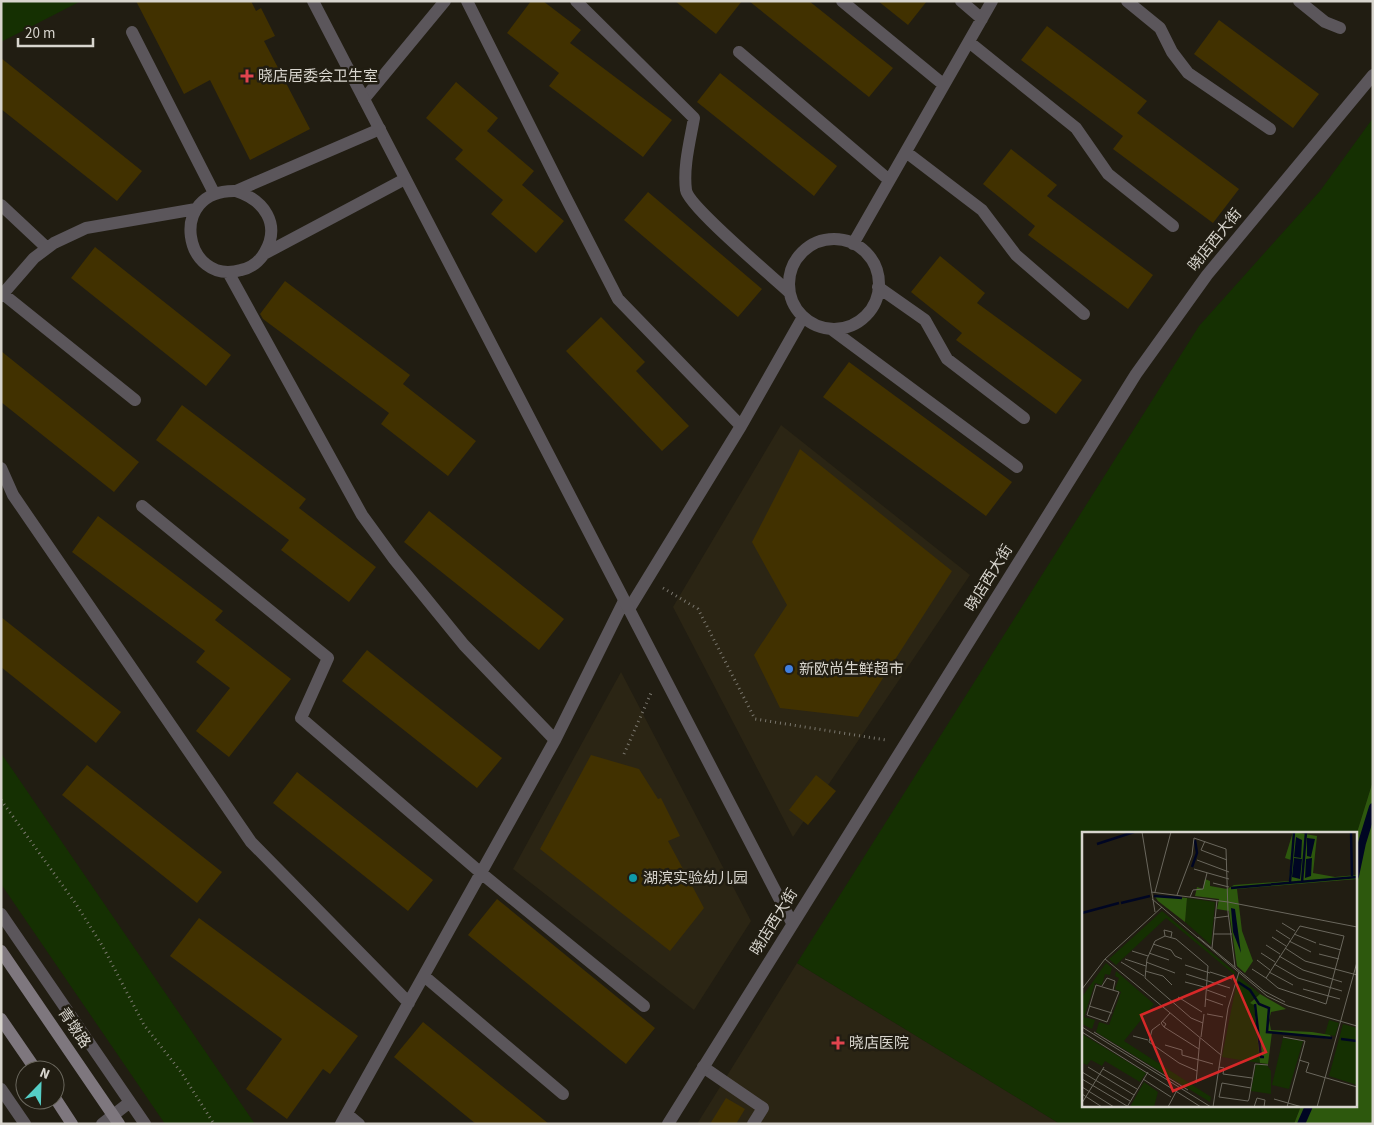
<svg xmlns="http://www.w3.org/2000/svg" width="1374" height="1125" font-family="'Source Sans 3','Noto Sans SC',sans-serif">
<style>
.built{fill:#2b2514}
.green{fill:#153002}
.forest{fill:#2d580d}
.lines{fill:none;stroke-linecap:round;stroke-linejoin:round}
.stream{stroke:#000623;stroke-width:8}
.building{fill:#413100}
.path{stroke:#7a776e;stroke-width:3;stroke-dasharray:1 4;stroke-linecap:butt}
.service{stroke:#5b565b;stroke-width:12}
.minor{stroke:#5b565b;stroke-width:12}
.secondary{stroke:#7e777e;stroke-width:12}
.health-dot{fill:#e0444e;stroke:#211d12;stroke-width:2}
.shop-dot{fill:#3f7fe0;stroke:#211d12;stroke-width:2}
.culture-dot{fill:#0f9aa8;stroke:#211d12;stroke-width:2}
.labels{text-anchor:middle;dominant-baseline:central;stroke-width:5;stroke-linejoin:round;paint-order:stroke}
.poi-label{font-size:15px;fill:#d8d5ce;stroke:#211d12;text-anchor:start}
.street-label{font-size:15px;fill:#d8d5ce;stroke:#211d12}
.inset-river{fill:none;stroke:#000623;stroke-width:2.5}
.inset-road{fill:none;stroke:#6a675d;stroke-width:1}
.view{fill:#d62828;fill-opacity:0.15;stroke:#d62828;stroke-width:2.5}
.inset-edge{fill:none;stroke:#d8d5ce;stroke-width:2.5}
</style>
<rect width="100%" height="100%" fill="#211d12"/>
<!-- built -->
<path class="built" d="M781,425L970,575L793,837L673,607Z
M621,672L751,921L694,1010L513,869Z
M797,963L1060,1124H697Z"/>
<!-- green -->
<path class="green" d="M1,1H81L1,42Z
M1373,118V781L1355,839V834H1083V1106H1301L1294,1124H1060L797,963L1199,326L1320,191Z
M1,753L255,1124H165L1,884Z"/>
<!-- forest -->
<path class="forest" d="M1373,781V1124H1294L1301,1106H1355V839Z"/>
<g class="lines">
<!-- stream -->
<path class="stream" d="M1355,876L1362,843L1373,807
M1301,1124L1309,1106"/>
</g>
<!-- building -->
<path class="building" d="M136,1H251L256,11L261,8L275,36L264,41L310,129L250,160L210,80L184,94Z
M531,1H543L581,30L570,43L672,120L643,157L549,86L559,73L507,33Z
M675,1H742L716,34Z
M749,1H809L893,68L869,97Z
M878,1H927L908,25Z
M1219,20L1319,94L1293,128L1194,54Z
M1047,26L1147,101L1137,113L1239,189L1213,223L1113,149L1123,136L1021,60Z
M1,58L142,171L117,201L1,109Z
M720,73L837,166L814,196L697,102Z
M456,82L498,118L487,131L534,171L522,185L564,221L536,253L491,214L503,200L455,159L463,150L426,118Z
M1011,149L1057,185L1047,196L1153,275L1128,309L1028,235L1035,226L983,184Z
M648,192L762,289L738,317L624,220Z
M95,247L231,355L206,386L71,278Z
M940,256L985,293L977,303L1082,380L1056,414L956,340L962,333L911,292Z
M285,281L410,375L403,384L476,441L448,476L381,424L389,413L263,319L260,314Z
M601,317L645,362L636,371L689,426L662,451L566,351Z
M1,351L139,462L114,492L1,402Z
M849,362L1012,482L986,516L823,397Z
M182,405L306,499L299,508L376,567L349,602L281,550L289,540L156,440Z
M800,449L952,571L858,717L780,708L754,655L787,605L752,542Z
M429,511L564,619L539,650L404,542Z
M98,516L223,611L215,620L291,679L229,757L196,731L230,688L196,662L205,651L72,552Z
M1,617L121,712L96,743L1,667Z
M367,650L502,758L477,788L342,681Z
M591,755L639,769L658,799L661,798L680,836L668,841L704,908L670,951L540,849Z
M87,765L222,872L197,903L62,795Z
M297,772L433,880L408,911L273,803Z
M816,775L836,791L808,825L789,810Z
M497,899L655,1028L626,1064L468,935Z
M199,918L358,1036L330,1074L323,1069L287,1119L246,1089L282,1039L170,956Z
M423,1022L549,1124H476L394,1057Z
M726,1098L745,1109L736,1124H710Z"/>
<g class="lines">
<!-- path -->
<path class="path" d="M663,588L698,609L755,719L886,740
M624,754L651,693
M1,800L76,904L103,947L144,1025L181,1072L214,1124"/>
<!-- service -->
<path class="service" d="M467,1L564,194L618,299L741,426
M576,1L694,118C690,141 683,167 686,190C688,206 773,277 789,292
M842,1L944,85
M961,1L982,19
M1127,1L1160,28L1172,52L1188,73L1270,129
M1299,1L1325,22L1340,28
M132,32L214,193
M969,42L1076,128L1108,174L1173,226
M739,52L889,180
M364,99L445,1
M906,152L982,210L1016,255L1084,314
M236,191C264,200 281,224 265,252C260,261 251,268 241,270C184,287 166,189 236,191L380,129
M1,205L47,248
M789 284a45 45 0 1 1 90 0a45 45 0 1 1-90 0Z
M853,244L992,1
M264,254L405,179
M228,272L362,515L394,559L464,645L555,740
M878,287L925,320L947,359L1024,418
M3,294L135,400
M1,296L34,258L54,243L86,228L196,209
M831,329L1017,467
M1,468L13,495L251,842L409,1003
M142,506L328,658L301,718L481,873L644,1006
M629,609L741,426L803,317
M1,914L145,1124
M424,976L563,1094
M703,1067L763,1108L753,1124
M1,1089L25,1124
M347,1114L359,1124
M102,1124L130,1102
M341,1124L555,740L624,601"/>
<!-- minor -->
<path class="minor" d="M313,1L792,923
M668,1124L1136,374L1207,275L1373,75"/>
<!-- secondary -->
<path class="secondary" d="M1,951L119,1124
M1,1019L36,1070
M55,1098L72,1124"/>
</g>
<!-- markers -->
<g class="health-dot">
<path d="M244.5 68.5h5v5h5v5h-5v5h-5v-5h-5v-5h5z"/>
<path d="M835.5 1035.5h5v5h5v5h-5v5h-5v-5h-5v-5h5z"/>
</g>
<circle class="shop-dot" cx="789" cy="669" r="5"/>
<circle class="culture-dot" cx="633" cy="878" r="5"/>
<g class="labels">
<!-- poi labels -->
<g class="poi-label">
<text x="258" y="76">晓店居委会卫生室</text>
<text x="799" y="669">新欧尚生鲜超市</text>
<text x="643" y="878">湖滨实验幼儿园</text>
<text x="849" y="1043">晓店医院</text>
</g>
<!-- street labels -->
<g class="street-label">
<text transform="translate(1215 240) rotate(-51)">晓店西大街</text>
<text transform="translate(989 578) rotate(-58)">晓店西大街</text>
<text transform="translate(774 922) rotate(-58)">晓店西大街</text>
<text transform="translate(74 1028) rotate(56)">青墩路</text>
</g>
</g>
<!-- overview -->
<g transform="translate(1082 832)">
<rect width="275" height="275" fill="#211d12"/>
<path d="M105,66L133,70L129,113L103,90ZM80,79L153,140V143L84,86L34,133L27,127ZM24,131L30,136L28,143L23,142L20,153L13,151L2,185L13,188L10,197L0,192V165ZM34,139L72,172L42,209L129,265L128,270L14,200L17,190L27,193L39,160L33,157L37,146L33,144ZM156,144L178,162L169,168L172,173L178,231L140,225ZM247,188L257,191L253,204L243,202ZM261,192L275,196V253L247,244ZM0,202L64,241L58,250L23,229L20,234L9,228L5,233L0,231ZM201,206L221,209L207,257L190,253ZM174,232L185,233L189,239V262L169,259ZM62,250L76,260L72,275H48Z" fill="#153002"/>
<path d="M211,0L235,4L231,41L253,45L275,43V47L155,57L160,99L171,129L163,141L155,134L147,79L135,77L137,67L113,64L115,55L121,57L123,47L128,49V54L145,57L152,53L207,49L209,28L203,26ZM72,63L105,66L103,90L76,69ZM178,162L204,177L189,180L187,188L189,198L230,200L248,203L250,207L190,200L186,232L178,231L172,173L168,171Z" fill="#2d580d"/>
<path d="M214,5L220,8L219,26L212,25ZM225,6L233,7L229,25L225,24ZM212,26L220,27L218,47L210,45ZM230,26L229,44L223,46L224,27ZM149,76L153,77L159,121L151,100Z" fill="#000623"/>
<path class="inset-river" d="M269,0L270,44M15,12L52,0M110,35L115,21L113,8M208,50L212,0M220,50L224,0M149,56L275,45M72,64L100,66M39,71L68,64M0,81L37,71M156,150L168,158L177,172L187,176L185,200L250,206M173,172L179,225H182M259,207L275,209"/>
<path class="inset-road" d="M60,0L73,80M123,9L119,18L145,28M115,28L147,40M112,37L147,47M131,51L147,55M69,60L146,70L275,95M73,60L89,0M95,63L110,23L112,6L144,17L146,80L153,135M108,65L111,58L121,57L125,41M70,67L185,164L206,174L275,194M132,86L147,84M200,91L213,99M218,94L262,104L244,172L196,156L184,146ZM194,98L208,107M131,102H150M212,102L234,111M83,104L82,98L90,100L89,105M116,105L182,159L203,170M190,105L204,114M207,109L229,120M71,112L89,118L93,124L100,127M237,112L259,118M184,113L198,122M130,116L135,68M203,116L223,129L275,143M50,119L66,124M67,121L87,128M179,121L193,130M237,122L257,127M197,124L221,138L260,150M23,127L139,223M43,127L64,134M175,128L188,138M39,130L62,144M64,130L93,141M192,132L216,146L260,159M103,133L128,141M170,137L184,146M63,139L81,144L90,153M128,140L150,147M187,140L211,153M104,142L148,156M103,150L126,156M14,153L37,160L25,190L5,183ZM20,154L25,146L33,149L31,158M0,157L23,127L80,75M221,157L258,167M125,158L144,165M96,165L120,180M124,167L141,173M7,174L30,181M125,182L141,185M80,189L84,192L82,195L79,191L88,181M121,191L109,186L63,146L65,127L73,109L83,104L94,107L126,134L123,175M78,192L70,198L67,210L97,231L115,239M0,195L129,275M82,195L117,217M0,200L119,275M12,200L106,258M51,204L66,208M119,205L122,182M201,205L223,209L205,275M83,213L100,218V223L131,232M217,228L227,231L224,240L275,255M6,235L52,263M137,235L142,236L141,242L170,246M21,237L55,257M0,240L48,269M0,247L45,274M61,247L89,265M114,251L118,206M0,255L32,275M169,256L140,251L137,265L166,269L167,267L173,232L186,233M0,262L20,275M192,267L220,275M0,271L22,235M45,275L66,240M86,275L95,258M131,275L146,176L157,140M172,275L175,266L183,268L182,275M235,275L275,130"/>
<path class="view" d="M151,144L184,220L91,259L59,183Z"/>
<rect width="275" height="275" class="inset-edge"/>
</g>
<!-- border -->
<rect width="1374" height="1125" fill="none" stroke="#d8d5ce" stroke-width="5"/>
<!-- north arrow -->
<g transform="translate(40 1085) rotate(23)"><circle r="24" fill="#211d12" stroke="#6a675d"/>
<path d="M0-4L9 19L0 12L-9 19Z" fill="#55cec6"/>
<text y="-8" font-size="14" font-weight="bold" text-anchor="middle" fill="#d8d5ce">N</text>
</g>
<!-- scale -->
<path d="M18 38v8h75v-8" fill="none" stroke="#d8d5ce" stroke-width="2.5"/>
<text x="25" y="38" font-size="15" fill="#d8d5ce" stroke="#211d12" stroke-width="4" paint-order="stroke">20 m</text>
</svg>
